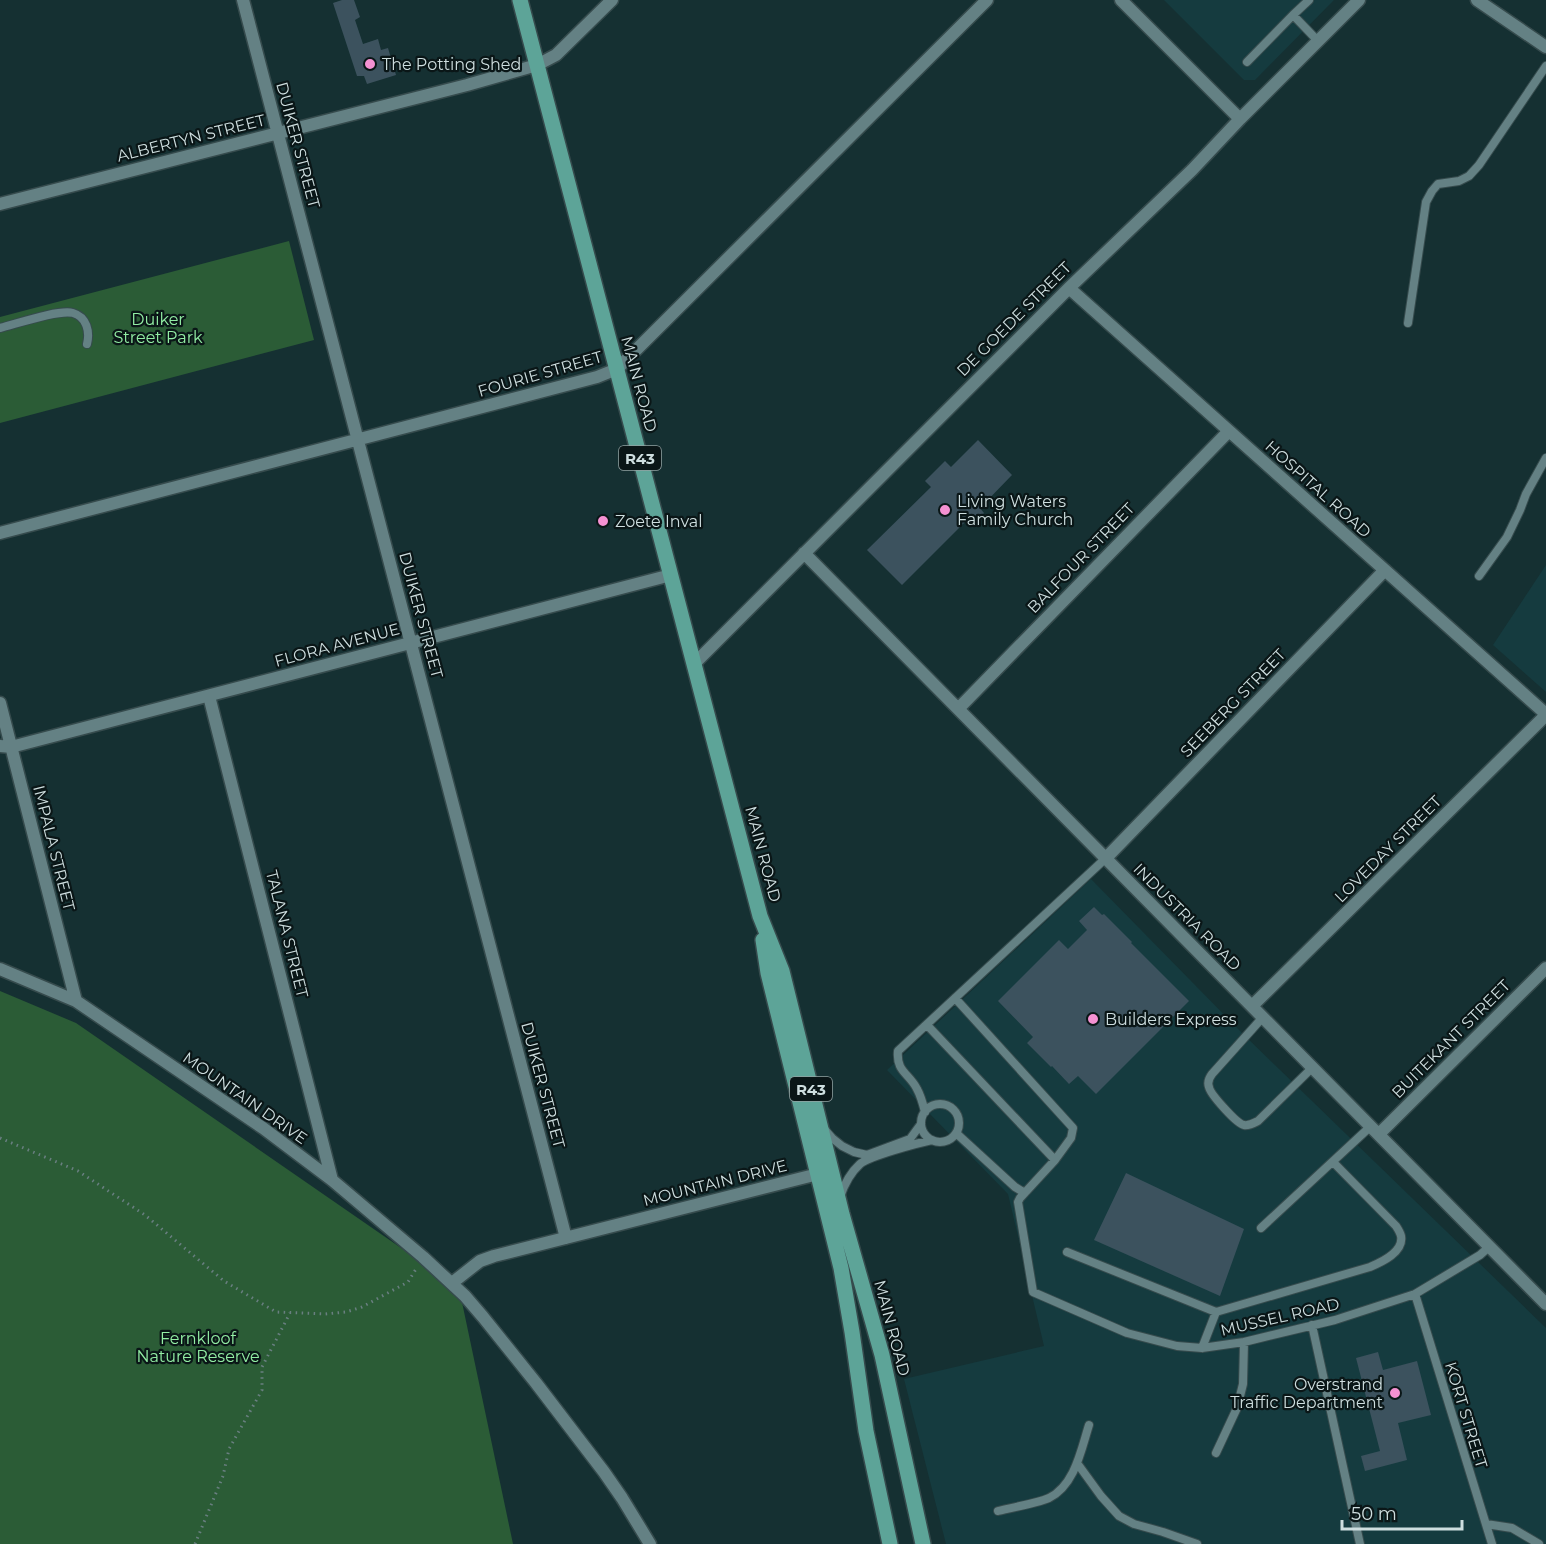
<svg xmlns="http://www.w3.org/2000/svg" width="1546" height="1544" font-family="Montserrat,sans-serif">
<style>
.built{fill:#153b3f}
.green{fill:#2b5c36}
.building{fill:#3c525e}
.lines{fill:none;stroke-linecap:round;stroke-linejoin:round}
.lane-casing{stroke:#364b4d;stroke-width:10}
.street-casing{stroke:#364b4d;stroke-width:15}
.primary-casing{stroke:#364b4d;stroke-width:18}
.path{stroke:#697f80;stroke-width:3;stroke-dasharray:1.5 4.5;stroke-linecap:butt}
.lane{stroke:#648184;stroke-width:8}
.street{stroke:#648184;stroke-width:12}
.primary{stroke:#5da498;stroke-width:15}
.poi-dot{fill:#f591d2;stroke:#0a1617;stroke-width:2}
.labels{text-anchor:middle;dominant-baseline:central;stroke-width:4.5;stroke-linejoin:round;paint-order:stroke}
.shield{fill:#0a1617;stroke:#93a2a3;stroke-width:1.5}
.shield-label{font-size:15px;font-weight:bold;fill:#cededf}
.poi-label{font-size:16px;fill:#cededf;stroke:#0a1617;text-anchor:start}
.street-label{font-size:16px;fill:#cededf;stroke:#0a1617}
.park-label{font-size:16px;fill:#93eea4;stroke:#0a1617}
</style>
<rect width="100%" height="100%" fill="#153032"/>
<!-- built -->
<path class="built" d="M1164,0H1334L1255,80H1244Z
M1546,565V692L1493,645Z
M1091,879L1243,1034L1546,1328V1544H946L904,1379L1044,1346L1008,1194L887,1070Z"/>
<!-- green -->
<path class="green" d="M289,241L314,340L0,423V317Z
M0,991L76,1023L459,1288L513,1544H0Z"/>
<!-- building -->
<path class="building" d="M342,0H354L360,17L355,20L363,44L378,39L381,50L388,48L396,75L367,84L364,76H357L333,3Z
M978,440L1012,475L980,508L984,513L974,523L969,518L902,585L867,550L931,487L925,481L945,461L951,467Z
M1094,907L1102,915L1104,914L1132,942L1131,943L1189,1001L1096,1094L1078,1076L1069,1084L1052,1066L1051,1067L1027,1043L1033,1037L998,1001L1059,940L1068,949L1087,930L1079,921Z
M1126,1173L1244,1229L1220,1296L1094,1240Z
M1378,1352L1383,1370L1417,1361L1431,1415L1398,1423L1407,1460L1365,1471L1361,1456L1380,1451L1356,1358Z"/>
<g class="lines">
<defs>
<path id="lane" d="M1293,15L1309,0
M1247,62L1293,15L1318,41
M1408,323L1426,202L1432,191L1438,184L1459,181L1469,176L1479,165L1546,66
M0,328C16,324 59,309 73,313C87,317 90,332 87,344
M1479,576L1507,537L1520,510L1526,494L1546,458
M955,998L1073,1128L1071,1138L1055,1160L1020,1198L1018,1202L1033,1292L1127,1333L1177,1346L1202,1348L1244,1342L1335,1320L1415,1294L1480,1255L1490,1246
M1263,1017L1212,1074C1209,1078 1207,1082 1209,1087C1210,1094 1237,1124 1244,1125C1249,1126 1254,1123 1258,1121L1313,1067
M927,1025L1055,1160
M921 1123a19 19 0 1 1 38 0a19 19 0 1 1-38 0Z
M925,1112C923,1104 921,1096 917,1089C909,1073 896,1072 898,1051L1106,858
M825,1130L832,1138L842,1146L854,1152L867,1155L910,1139L921,1124
M956,1133L1015,1187L1023,1192L1026,1191
M840,1197C844,1185 850,1173 860,1164C869,1156 918,1143 932,1140
M1261,1228L1371,1126
M1067,1252L1216,1312L1370,1267C1382,1262 1404,1252 1401,1236C1400,1232 1398,1229 1396,1226L1333,1162
M1415,1294L1492,1544
M1312,1325L1360,1544
M1202,1348L1216,1312
M1216,1453L1237,1408L1243,1384L1244,1342
M1077,1463L1101,1496L1119,1516L1134,1524L1163,1532L1197,1544
M998,1511C1013,1507 1035,1504 1049,1498C1075,1485 1081,1450 1089,1425
M1486,1524L1512,1528L1539,1544"/>
<path id="street" d="M243,0L566,1238
M1121,0L1240,119
M1477,0L1546,47
M0,204L467,85L537,65L556,55L612,0
M1069,288L1546,714
M0,533L597,377L617,369L987,0
M804,553L1546,1304
M694,664L1069,288L1192,170L1240,119L1359,0
M209,696L332,1180
M0,703L76,1001
M958,709L1229,431
M0,746L11,747L671,575
M1106,858L1385,570
M0,969L76,1001L263,1128L332,1180L423,1257L465,1296L483,1317L536,1383L604,1472L622,1498L650,1544
M1252,1006L1546,715
M1379,1134L1546,968
M452,1283L480,1261L494,1256L818,1174"/>
<path id="primary" d="M520,0L760,916L782,971L842,1214L882,1355L923,1544
M763,940L768,973L841,1268L852,1332L866,1431L890,1544"/>
</defs>
<!-- lane casing -->
<use href="#lane" class="lane-casing"/>
<!-- street casing -->
<use href="#street" class="street-casing"/>
<!-- primary casing -->
<use href="#primary" class="primary-casing"/>
<!-- path -->
<path class="path" d="M0,1138L78,1171L145,1215L224,1281L276,1312L325,1314L346,1312L362,1307L408,1282L416,1269
M195,1544L223,1476L229,1449L262,1390V1367L290,1313"/>
<!-- lane -->
<use href="#lane" class="lane"/>
<!-- street -->
<use href="#street" class="street"/>
<!-- primary -->
<use href="#primary" class="primary"/>
</g>
<!-- markers -->
<g class="poi-dot">
<circle cx="370" cy="64" r="6"/>
<circle cx="945" cy="510" r="6"/>
<circle cx="603" cy="521" r="6"/>
<circle cx="1093" cy="1019" r="6"/>
<circle cx="1395" cy="1393" r="6"/>
</g>
<g class="labels">
<!-- shield labels -->
<g class="shield">
<rect x="619" y="446" width="42" height="24" rx="4.5"/>
<rect x="790" y="1077" width="42" height="24" rx="4.5"/>
</g>
<g class="shield-label">
<text x="640" y="458">R43</text>
<text x="811" y="1089">R43</text>
</g>
<!-- poi labels -->
<g class="poi-label">
<text x="382" y="64">The Potting Shed</text>
<text x="957" y="501">Living Waters<tspan x="957" dy="18">Family Church</tspan></text>
<text x="615" y="521">Zoete Inval</text>
<text x="1105" y="1019">Builders Express</text>
<text x="1383" y="1384" text-anchor="end">Overstrand<tspan x="1383" dy="18">Traffic Department</tspan></text>
</g>
<!-- street labels -->
<g class="street-label">
<text transform="translate(191 138) rotate(-14)">ALBERTYN STREET</text>
<text transform="translate(298 145) rotate(75)">DUIKER STREET</text>
<text transform="translate(1014 319) rotate(-45)">DE GOEDE STREET</text>
<text transform="translate(540 374) rotate(-16)">FOURIE STREET</text>
<text transform="translate(639 384) rotate(75)">MAIN ROAD</text>
<text transform="translate(1318 489) rotate(42)">HOSPITAL ROAD</text>
<text transform="translate(1081 558) rotate(-46)">BALFOUR STREET</text>
<text transform="translate(421 615) rotate(75)">DUIKER STREET</text>
<text transform="translate(337 645) rotate(-15)">FLORA AVENUE</text>
<text transform="translate(1233 703) rotate(-46)">SEEBERG STREET</text>
<text transform="translate(54 848) rotate(76)">IMPALA STREET</text>
<text transform="translate(1388 849) rotate(-45)">LOVEDAY STREET</text>
<text transform="translate(763 854) rotate(75)">MAIN ROAD</text>
<text transform="translate(1187 917) rotate(45)">INDUSTRIA ROAD</text>
<text transform="translate(287 934) rotate(76)">TALANA STREET</text>
<text transform="translate(1451 1039) rotate(-45)">BUITEKANT STREET</text>
<text transform="translate(543 1085) rotate(75)">DUIKER STREET</text>
<text transform="translate(245 1098) rotate(35)">MOUNTAIN DRIVE</text>
<text transform="translate(715 1183) rotate(-14)">MOUNTAIN DRIVE</text>
<text transform="translate(1280 1317) rotate(-13)">MUSSEL ROAD</text>
<text transform="translate(892 1328) rotate(75)">MAIN ROAD</text>
<text transform="translate(1466 1415) rotate(73)">KORT STREET</text>
</g>
<!-- park labels -->
<g class="park-label">
<text x="158" y="319">Duiker<tspan x="158" dy="18">Street Park</tspan></text>
<text x="198" y="1338">Fernkloof<tspan x="198" dy="18">Nature Reserve</tspan></text>
</g>
</g>
<!-- scale -->
<path d="M1342 1520v9h120v-9" fill="none" stroke="#cededf" stroke-width="3"/>
<text x="1351" y="1520" font-size="18" fill="#cededf" stroke="#0a1617" stroke-width="4.5" paint-order="stroke">50 m</text>
</svg>
